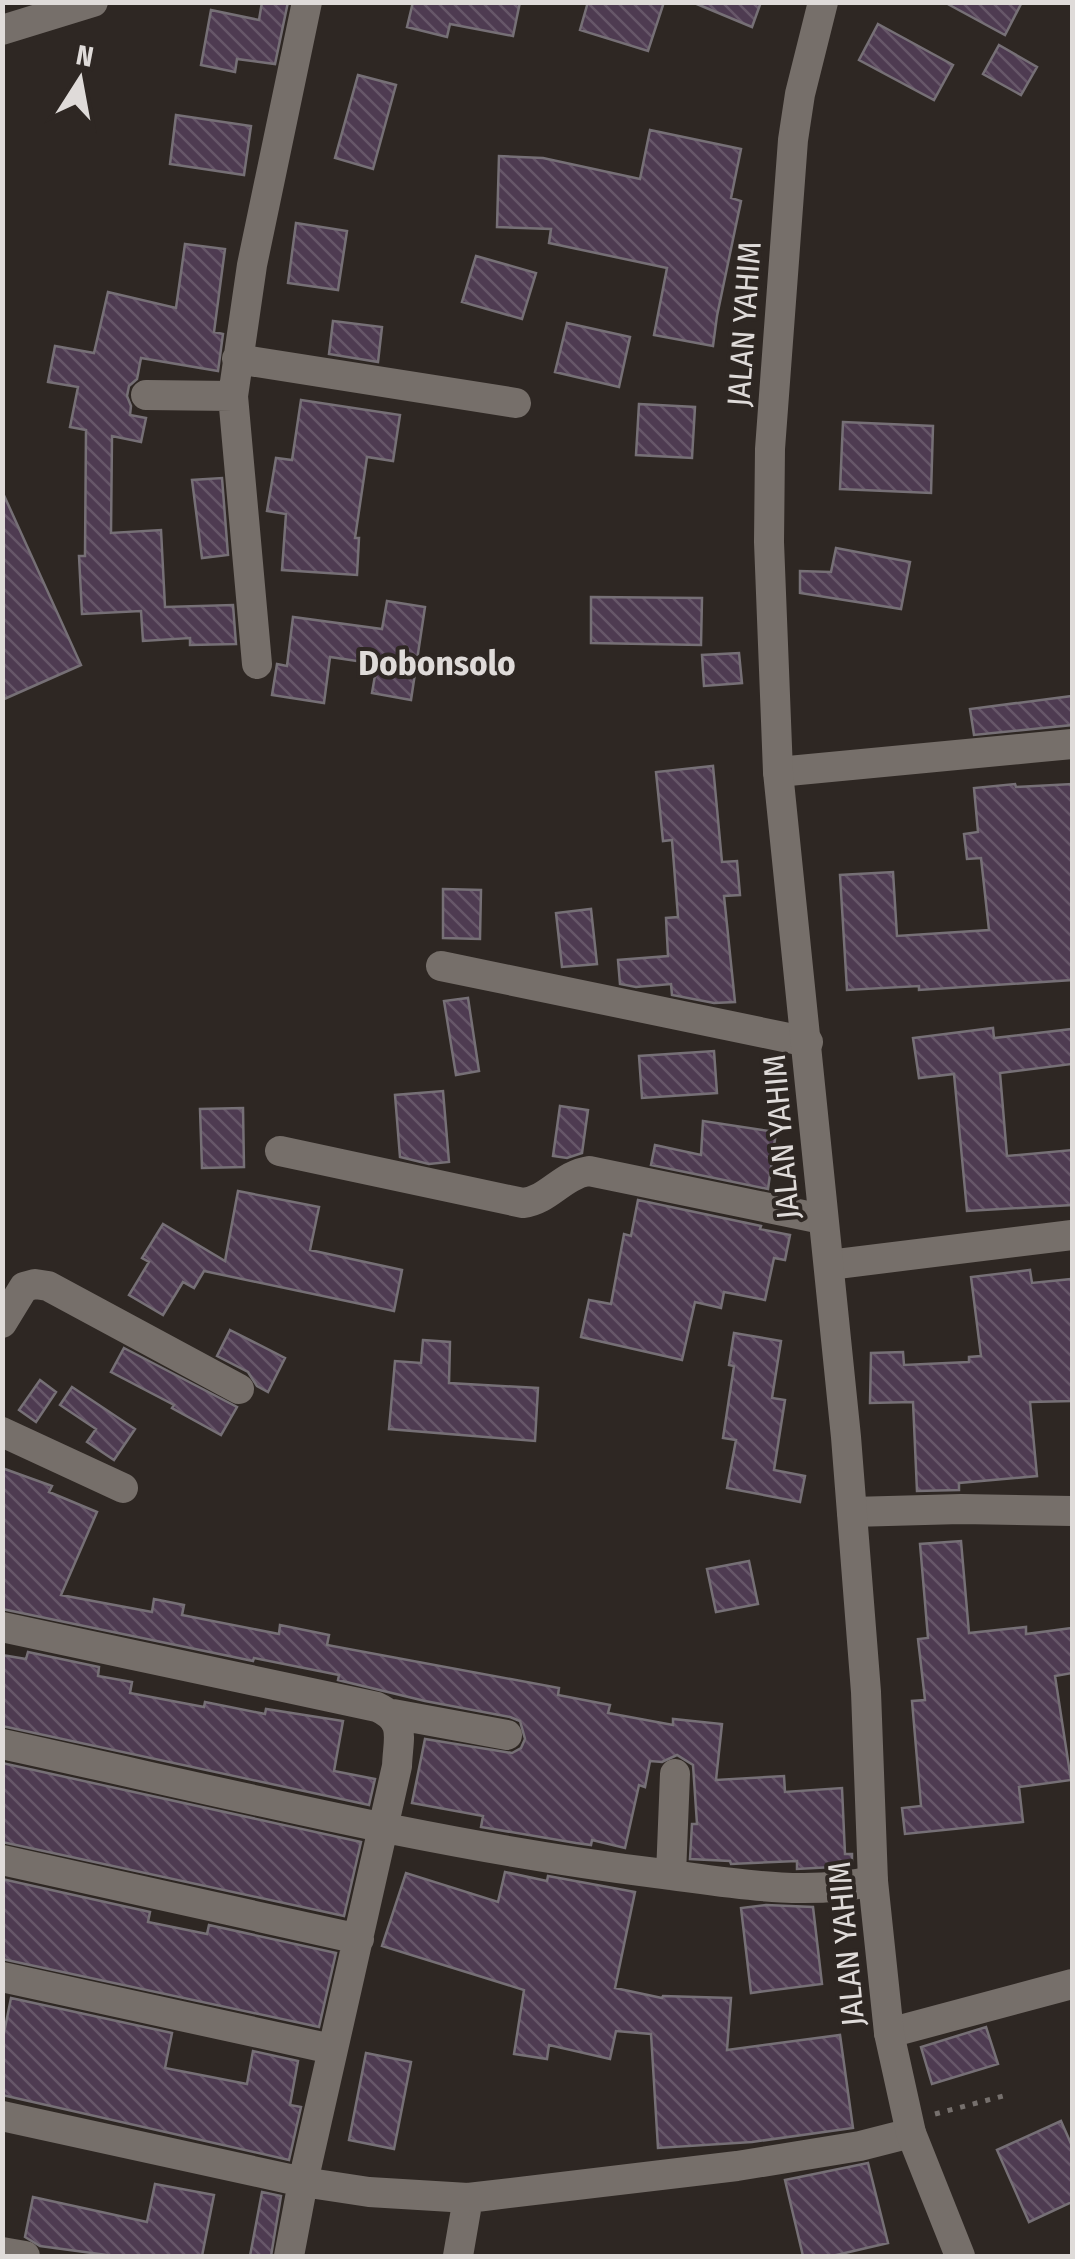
<svg xmlns="http://www.w3.org/2000/svg" width="1075" height="2259" font-family="'Fira Sans Condensed',sans-serif">
<style>
.building{fill:url(#building-back-hatch);stroke:#767076;stroke-width:2.5}
.lines{fill:none;stroke-linecap:round;stroke-linejoin:round}
.path{stroke:#76706d;stroke-width:5;stroke-dasharray:5 8;stroke-linecap:butt}
.minor{stroke:#766f6a;stroke-width:30}
.tertiary{stroke:#766f6a;stroke-width:30}
.labels{text-anchor:middle;dominant-baseline:central;stroke-width:8;stroke-linejoin:round;paint-order:stroke}
.street-label{font-size:32px;fill:#dfdbd9;stroke:#2e2723}
.neighbourhood-label{font-size:35px;font-weight:bold;fill:#dfdbd9;stroke:#2e2723}
</style>
<defs>
<pattern id="building-back-hatch" width="6" height="6" patternUnits="userSpaceOnUse" patternTransform="scale(2.5)"><rect width="6" height="6" fill="#4e3b51"/><path d="M-1 5l2 2M0 0l6 6M5-1l2 2" fill="none" stroke="#675769"/></pattern>
</defs>
<rect width="100%" height="100%" fill="#2e2723"/>
<!-- building -->
<path class="building" d="M262,2H288L275,64L237,59L235,72L201,65L211,10L259,20Z
M413,2H520L513,36L450,24L447,37L407,27Z
M588,2H664L648,51L580,30Z
M692,2H761L752,27Z
M944,2H1022L1005,35Z
M878,24L953,65L934,100L859,60Z
M999,45L1037,67L1021,95L983,74Z
M358,75L396,85L373,169L335,158Z
M176,115L251,126L244,175L170,164Z
M650,130L741,149L731,198L741,201L717,316L713,346L654,335L667,268L549,243L551,229L497,227L499,156L543,158L640,179Z
M296,223L347,231L338,290L288,283Z
M185,244L225,249L214,332L223,334L218,371L141,358L137,379L129,386L127,396L131,406L130,415L146,418L141,442L112,436L111,533L161,530L165,607L233,605L236,644L190,645V638L143,641L141,611L82,614L79,556H85L86,430L70,427L78,387L48,382L55,346L94,353L108,292L176,308Z
M476,256L536,273L522,319L462,302Z
M333,321L382,327L378,362L329,354Z
M567,323L630,337L619,387L555,372Z
M301,400L400,415L393,461L367,457L355,538H359L357,575L282,570L286,514L267,511L276,458L292,460Z
M639,404L695,407L692,458L636,455Z
M843,422L933,426L931,493L840,489Z
M222,478L228,555L202,558L192,480Z
M2,491L81,665L2,700Z
M836,548L910,562L901,609L800,593V571L831,572Z
M591,597L702,598L701,645L591,643Z
M387,601L425,607L411,700L372,693L377,664L330,657L324,703L272,695L277,664L287,666L293,617L382,629Z
M739,653L742,683L704,686L702,655Z
M1072,696V725L974,735L970,709Z
M713,766L722,862L737,861L740,895L724,896L735,1002L714,1003L672,995L671,984L636,987L620,984L618,960L668,956L666,918L678,917L672,840L663,841L656,772Z
M1015,784L1016,787L1072,784V980L919,990V986L847,990L840,875L893,872L897,936L989,930L981,858L967,859L964,834L978,832L974,788Z
M443,889L481,890L480,939L443,938Z
M591,909L597,964L562,967L556,913Z
M468,998L479,1071L456,1075L444,1001Z
M993,1028L994,1038L1072,1029V1064L1000,1073L1007,1156L1072,1150V1205L967,1211L954,1074L919,1078L913,1038Z
M714,1051L717,1093L642,1098L639,1056Z
M443,1091L449,1162L429,1164L400,1157L395,1095Z
M560,1106L588,1110L582,1153L567,1158L553,1156Z
M243,1108L244,1167L202,1168L200,1109Z
M703,1121L776,1132L768,1189L651,1165L655,1145L701,1155Z
M238,1191L319,1207L310,1250L402,1270L394,1311L204,1271L194,1288L183,1282L163,1315L129,1295L149,1262L142,1258L163,1224L225,1261Z
M638,1200L761,1226L760,1229L790,1235L785,1260L774,1258L765,1300L724,1292L721,1308L695,1302L682,1360L581,1337L589,1300L611,1304L624,1234L631,1236Z
M1030,1270L1032,1283L1072,1279V1401L1030,1402L1037,1476L959,1483V1490L917,1491L913,1402L870,1403L871,1353L903,1352L904,1365L969,1362V1357L981,1356L971,1277Z
M230,1330L285,1358L268,1392L257,1386L248,1372L217,1356Z
M734,1333L781,1341L772,1398L785,1400L774,1470L805,1476L800,1502L727,1488L736,1440L723,1438L734,1366L729,1365Z
M423,1340L450,1342L449,1383L538,1388L535,1441L389,1429L395,1361L421,1363Z
M124,1348L237,1407L221,1435L172,1408L174,1405L111,1372Z
M40,1380L56,1392L36,1422L19,1410Z
M72,1387L135,1429L114,1460L87,1442L96,1429L60,1405Z
M2,1468L52,1486L49,1492L97,1512L61,1595L152,1612L154,1599L184,1605L182,1615L279,1634L280,1625L329,1635L327,1645L559,1688L558,1695L610,1705L608,1713L673,1725V1719L722,1724L716,1780L784,1776L785,1792L842,1788L845,1854H852V1866L797,1869V1861L731,1864L730,1861L690,1859L692,1824H697L693,1765L677,1755L662,1762L650,1761L645,1787L639,1785L625,1848L592,1840L591,1845L576,1843L481,1827L483,1816L412,1803L425,1739L512,1753L521,1748L525,1739L520,1721L510,1717L425,1701L338,1680L339,1675L254,1658L253,1661L2,1609Z
M961,1541L969,1633L1026,1627V1634L1072,1628V1673L1055,1676L1071,1780L1019,1787L1023,1822L905,1834L902,1808L921,1806L912,1701L925,1700L918,1639L928,1638L920,1544Z
M749,1561L758,1604L716,1612L707,1569Z
M28,1652L99,1667L98,1676L132,1682L130,1693L204,1707L205,1702L265,1714L266,1709L343,1721L334,1771L375,1779L369,1805L2,1726V1655L26,1659Z
M2,1763L361,1842L344,1916L2,1842Z
M505,1872L547,1881L548,1876L635,1892L615,1988L662,1998L663,1996L731,1998L727,2050L840,2035L853,2128L752,2142L658,2148L651,2034L616,2031L610,2059L549,2045L547,2059L514,2054L524,1990L382,1946L406,1873L498,1902Z
M2,1879L150,1912L148,1922L207,1934L209,1925L336,1953L319,2027L2,1959Z
M766,1905L813,1907L822,1984L751,1993L741,1908Z
M11,1998L172,2033L165,2068L247,2084L253,2051L298,2061L290,2105L301,2107L289,2160L2,2095V2043Z
M986,2027L998,2064L932,2084L921,2047Z
M366,2053L411,2062L394,2149L349,2140Z
M1061,2121L1072,2146V2202L1029,2222L997,2150Z
M868,2163L888,2243L832,2256H803L785,2180Z
M155,2184L214,2195L202,2256H114L40,2246L25,2237L33,2197L147,2222Z
M262,2192L281,2196L271,2256H250Z"/>
<g class="lines">
<!-- path -->
<path class="path" d="M935,2114L1007,2095"/>
<!-- minor -->
<path class="minor" d="M237,359L516,403
M146,395L233,396
M257,664L233,396L252,265L307,2
M778,772L1072,744
M441,966L808,1042
M280,1151L523,1203C549,1200 562,1175 589,1171L822,1219
M829,1265L1072,1235
M2,1323L24,1287L35,1284L48,1286L239,1389
M2,1432L123,1488
M852,1512L961,1509L1072,1511
M2,1627L377,1707C407,1721 398,1737 397,1766L303,2182L2,2116
M393,1714L507,1735
M2,1744C219,1791 435,1846 656,1873C727,1882 802,1897 873,1881
M2,1860L359,1939
M671,1875L675,1774
M2,1977L332,2049
M889,2033L1072,1984
M2,2252L25,2256
M289,2256L303,2182L369,2192L468,2198L737,2166L860,2146L911,2133
M458,2256L468,2198"/>
<!-- tertiary -->
<path class="tertiary" d="M823,2L800,94L793,140L770,449L769,542L778,772L846,1437L866,1692L873,1881L889,2033L911,2133L960,2256
M2,30L93,2"/>
</g>
<g class="labels">
<!-- street labels -->
<g class="street-label">
<text transform="translate(744 324) rotate(-86)">JALAN YAHIM</text>
<text transform="translate(781 1137) rotate(-95)">JALAN YAHIM</text>
<text transform="translate(846 1944) rotate(-95)">JALAN YAHIM</text>
</g>
<!-- neighbourhood labels -->
<g class="neighbourhood-label">
<text x="437" y="663">Dobonsolo</text>
</g>
</g>
<!-- border -->
<rect width="1075" height="2259" fill="none" stroke="#dfdbd9" stroke-width="10"/>
<!-- north arrow -->
<g transform="translate(80 80) rotate(11)" stroke="#2e2723" stroke-width="8" paint-order="stroke">
<path d="M0-8L18 38L0 25L-18 38Z" fill="#dfdbd9"/>
<text y="-15" font-size="28" font-weight="bold" text-anchor="middle" fill="#dfdbd9">N</text>
</g>
</svg>
